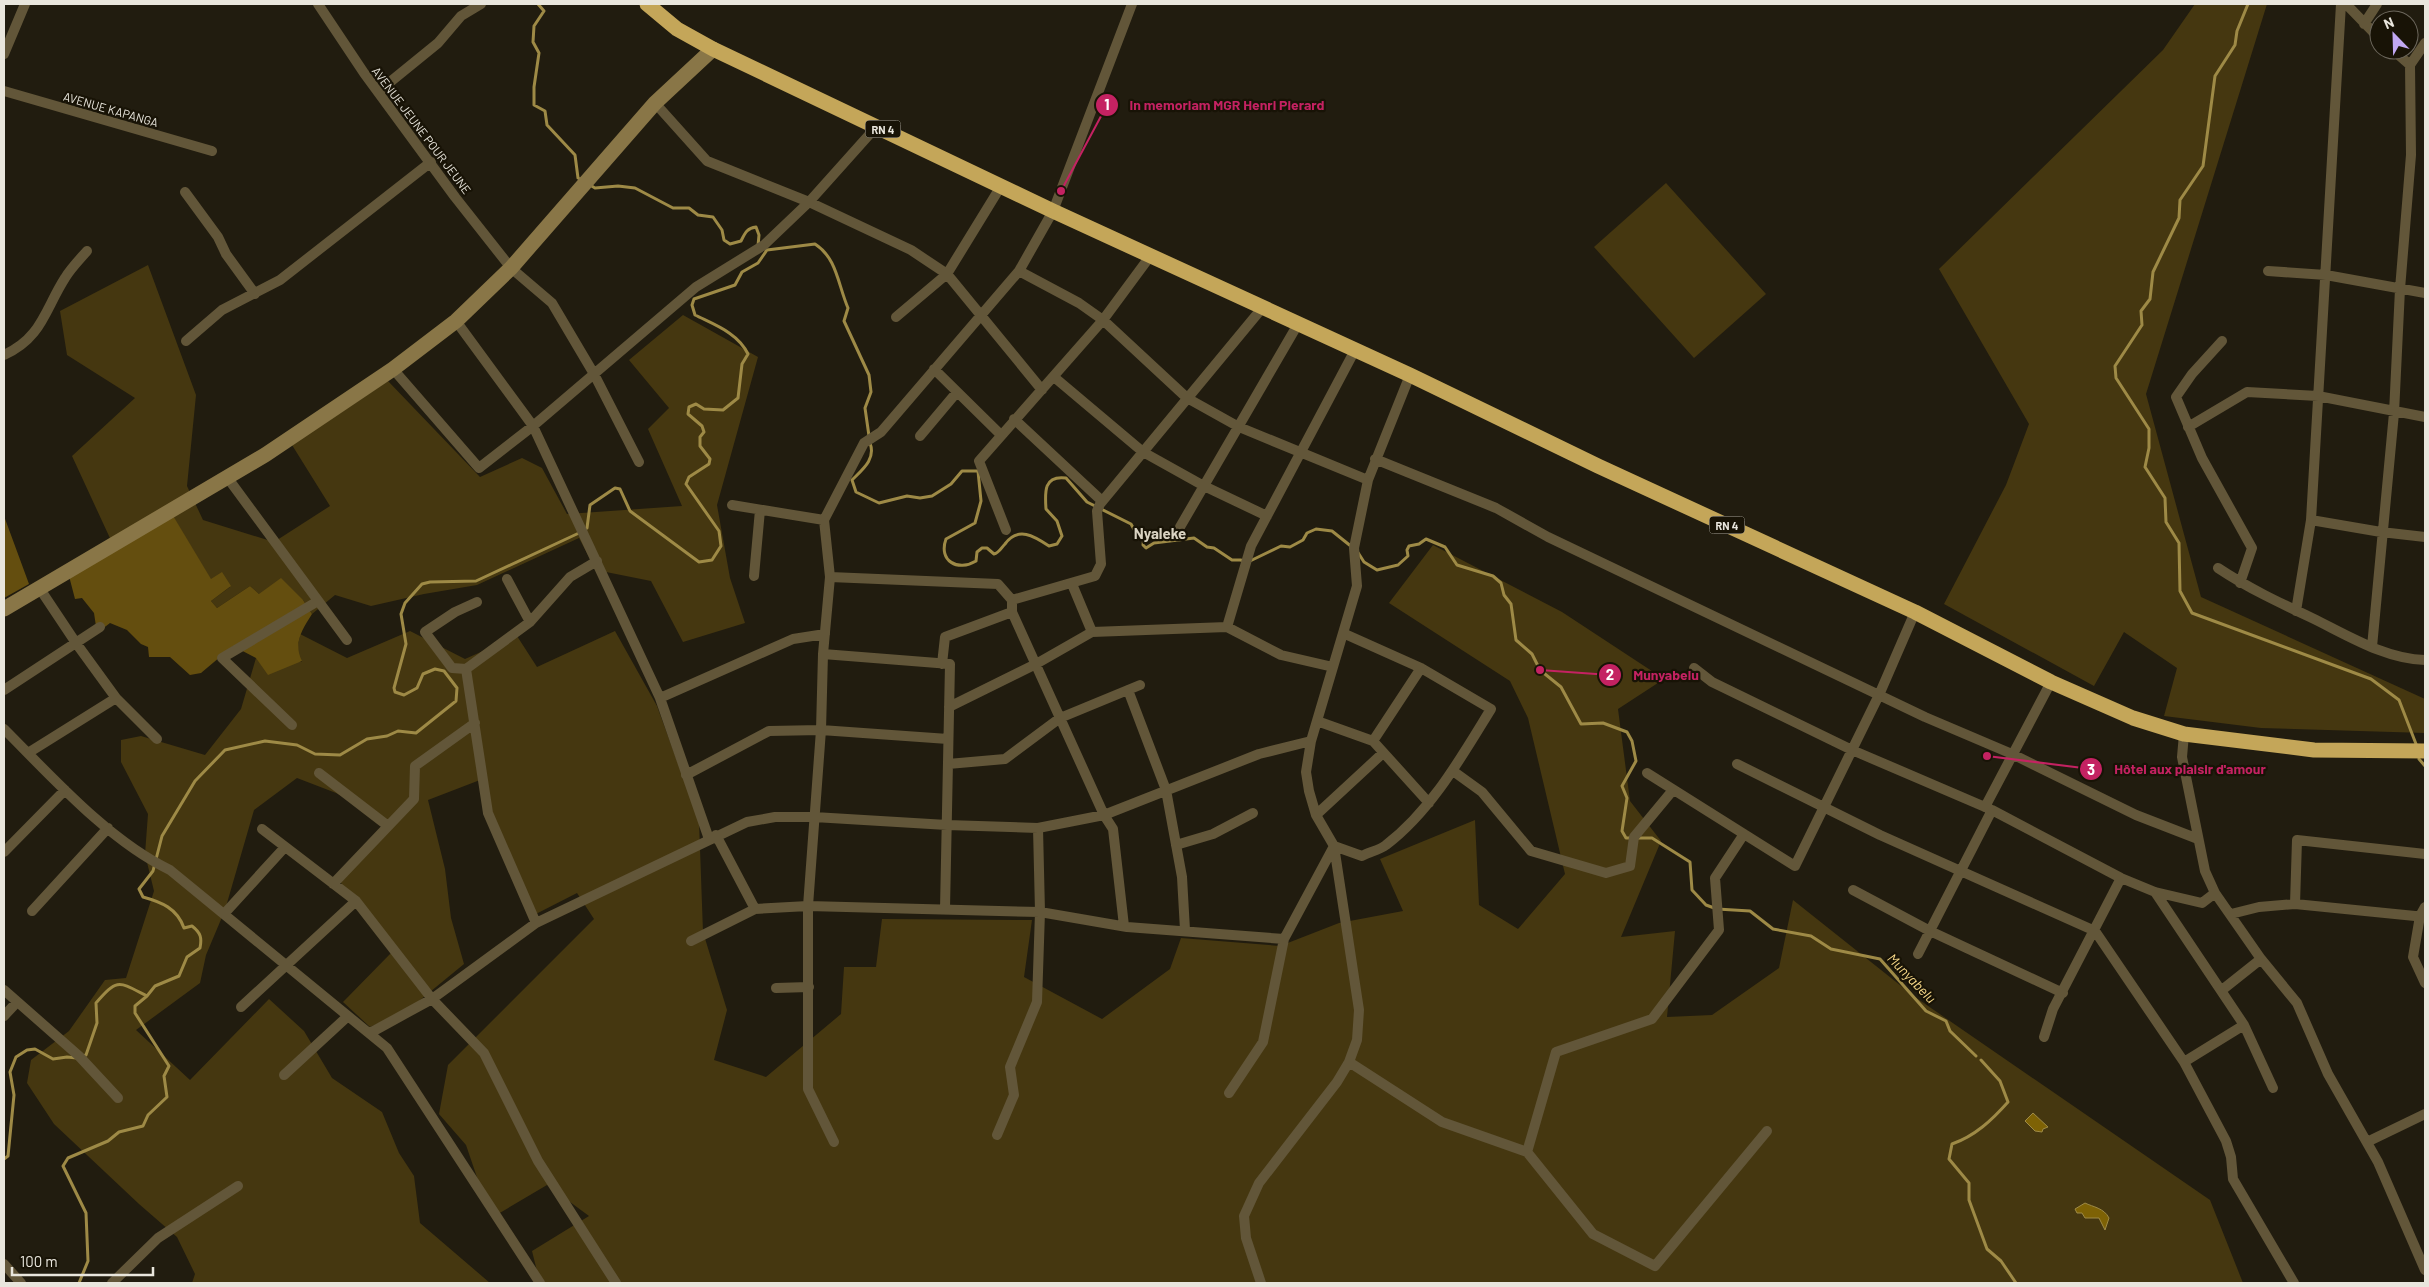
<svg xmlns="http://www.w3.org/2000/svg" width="2429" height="1287" font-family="Barlow,sans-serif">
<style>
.green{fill:#453710}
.forest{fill:#644e0f}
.water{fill:#7e6205;stroke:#9e8a46}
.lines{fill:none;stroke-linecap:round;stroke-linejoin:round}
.stream{stroke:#9e8a46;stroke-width:3}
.street{stroke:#625639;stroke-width:10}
.secondary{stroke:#897647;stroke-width:15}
.highway{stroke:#c4a659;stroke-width:15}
.labels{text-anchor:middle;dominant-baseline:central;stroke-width:4.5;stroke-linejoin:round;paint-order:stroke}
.shield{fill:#181306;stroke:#aaa79c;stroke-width:1}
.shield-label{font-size:11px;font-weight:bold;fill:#e9e6dd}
.street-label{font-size:12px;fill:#e9e6dd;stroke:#181306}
.water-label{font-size:14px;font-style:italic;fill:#f9da89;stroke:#181306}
.quarter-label{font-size:15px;font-weight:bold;fill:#dad3c2;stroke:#181306}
.leader{fill:none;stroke:#c42262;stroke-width:2}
.callout-dot{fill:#c42262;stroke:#181306;stroke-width:2}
.mark-label{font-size:15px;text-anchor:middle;font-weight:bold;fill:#fff}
.callout-label{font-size:14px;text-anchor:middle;font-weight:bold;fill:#c42262;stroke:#181306;stroke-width:4.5;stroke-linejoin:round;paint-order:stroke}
</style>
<rect width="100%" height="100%" fill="#211c0f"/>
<!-- green -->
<path class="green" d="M2195,4H2267L2146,394L2201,597L2425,699V733L2261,728L2164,716L2177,668L2124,632L2094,686L1944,604L2006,485L2029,424L1939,269L2163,50Z
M1666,183L1766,294L1694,358L1594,247Z
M148,265L196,395L187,486L203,520L274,542L330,506L292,445L388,381L480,477L522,458L542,468L567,514L682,506L648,429L669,408L629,360L683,315L758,357L717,505L730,578L745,623L683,642L651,581L596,570L579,538L477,585L424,594L371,606L335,595L312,614L303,600L259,594L250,586L217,608L211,601L230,587L211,580L172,515L115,549L72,456L135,398L67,355L60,311Z
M1433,545L1562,612L1664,679L1618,709L1630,801L1661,841L1621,937L1675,931L1667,1017L1712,1015L1779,968L1793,900L1915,997L2210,1200L2243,1283H540L532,1251L589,1216L547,1185L498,1214L481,1189L466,1145L439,1114L448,1065L594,919L577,893L532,916L480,780L428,800L445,869L451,918L464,964L408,1010L370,1027L343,1002L391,953L336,876L388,822L336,793L297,778L254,810L225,910L206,955L200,983L136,1030L190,1080L269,999L304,1031L332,1078L382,1112L399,1153L414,1176L420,1223L490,1283H192L195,1274L177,1237L139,1204L54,1124L27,1083L31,1060L69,1031L105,980L126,978L154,891L145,854L148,814L121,762V740L141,736L205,755L241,709L256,658L302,662L297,652L300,634L347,658L410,631L465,659L517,636L537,667L615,631L657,706L699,821L703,932L727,1010L714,1060L766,1077L841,1014L844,967H876L882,919L1032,920L1024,977L1102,1019L1170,969L1181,938L1280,946L1339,923L1403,911L1380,859L1475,820L1479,905L1518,929L1565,874L1528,718L1510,681L1389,603Z"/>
<!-- forest -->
<path class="forest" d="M172,514L211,579L222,572L231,586L211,601L217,608L250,586L259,594L281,578L303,600L312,614C302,630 293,643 302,661L268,675L256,658L233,646L201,673L190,675L170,657H149L148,647L141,644L127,630L110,623L97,633L94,613L82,598L75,599L69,576Z
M4,516L29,584L4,598Z"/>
<!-- water -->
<path class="water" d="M2033,1113L2048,1127L2043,1129L2042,1132L2035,1131L2025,1121Z
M2085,1203C2093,1207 2104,1208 2109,1218L2105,1230L2099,1218H2085L2082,1213H2077L2075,1209Z"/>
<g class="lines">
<!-- stream -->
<path class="stream" d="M538,4L544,11L534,26L533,42L539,53L534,87V105L545,111L547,125L575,155L578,178L582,180
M2248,4L2237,31L2235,45L2215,76L2203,166L2180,200L2179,218L2153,272L2150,299L2141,311L2142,325L2115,366L2116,378L2149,429V448L2145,467L2165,498L2166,522L2179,543L2180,591L2192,613L2371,679L2399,700L2416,744
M590,185L595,188L618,186L635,188L673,208H689L698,215L713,217L722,230L724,240L730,244L741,241C745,233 747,228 756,227L759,235L758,246
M763,248L767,250L815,244C837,258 838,285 848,308L844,321L869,375L871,392L865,408L869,436
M870,443C876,459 863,469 852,480L856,492L879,503L907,496L920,498L932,496L951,484L962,471H978L981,501L975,523L946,539C938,561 958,572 976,561L977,552L982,548H987L994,554C999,553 1001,548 1005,544C1018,526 1034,536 1049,546L1057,544L1062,536L1057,521L1046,509C1045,493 1043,475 1066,478L1087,502L1131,524L1136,533L1144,536L1143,545L1146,548L1154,543L1194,538L1207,547L1214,548L1232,560H1241L1245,563
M1357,551L1364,562L1377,570L1398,565L1408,556L1407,550L1409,546L1419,544L1426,539L1445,547L1457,565L1493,576L1501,583L1504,595L1511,604L1516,640L1532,654L1540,670L1561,687L1581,724L1603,723L1627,732L1632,741L1636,761L1622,786L1627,798L1622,831L1626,838H1631
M1250,561L1281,546L1290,547L1303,540L1307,533L1316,529L1332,531L1352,547
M2419,759L2425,766
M1638,838H1652L1690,862L1692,890L1706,905L1717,909L1750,911L1773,929L1811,936L1831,949L1880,959L1926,1011L1946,1021L1950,1031L1976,1056
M83,1056L86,1055L97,1023L96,1003C118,978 118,981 147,996L155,986L179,976L187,957L200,948C202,938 201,933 192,926L184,928C177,908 161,902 143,897L139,889L153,871L162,836L195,781L225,750L265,741L297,745L315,754L340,755L367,739L387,736L398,731L416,733L456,701L457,688L444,671L435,669L423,674L417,688L404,695L395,692L394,688L406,644L401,614L405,603L422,584L430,582L476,581L579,533L587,528L590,505L615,488L620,489L630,511L699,562L712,560L721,546L719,531L686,484L689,477L709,464L710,459L700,446V437L704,432L702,426L688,414L689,407L696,404L704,409L723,410L738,398L742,364L748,354C738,333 715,325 695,315L692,305L694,299L735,285L742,272L758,263L767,250
M1981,1060L2000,1081L2008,1102C1992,1120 1975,1136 1952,1144L1949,1159L1969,1183V1200L1987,1249L2001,1261L2016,1283
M4,1159L8,1156L14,1095L10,1072L16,1057L27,1050L35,1049L53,1059L67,1057L77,1058
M79,1283L88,1261L86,1213L63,1166L68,1158L108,1141L119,1132L143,1126L148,1115L167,1097L164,1076L169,1066L135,1013V1006L147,996"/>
<!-- street -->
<path class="street" d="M318,4L364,73L455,197L511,268L552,303L594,374L639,462
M2346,4L2379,38
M2364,24L2377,4
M2393,50L2410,65
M4,54L25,4
M4,91L212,151
M379,91L438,43L461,16L481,4
M655,103L707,161L809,202L911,250L947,274L1042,390
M185,192L218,237L226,254L255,294
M1019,271L1079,303L1103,320L1187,398L1239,427L1368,480
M2268,271L2326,275L2425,293
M896,317L947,274L1001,186
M456,321L533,426L660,698L709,839
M186,341L222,310L280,280L431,162
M2222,341L2192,374L2176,397L2202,458L2252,548L2240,583
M4,355C42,338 45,309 65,278C71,268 80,259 87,251
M393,369L479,468L533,426L696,287L764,245L809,202L877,126
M934,369L1001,435
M1054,377L1143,452L1204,486L1267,516
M1014,419L1102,501
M2188,427L2247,392L2318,396L2425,417
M920,436L957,392
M1375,459L1496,508L1548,537L1925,717L2012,754L2136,815L2198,839
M227,477L347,640
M732,505L824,520
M2311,520L2381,532L2425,537
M1180,527L1298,324
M1006,530L979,461L1103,320L1151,255
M2218,568C2248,588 2280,603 2312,618C2347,635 2385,659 2425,660
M754,576L760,510
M830,577L998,584L1012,600
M507,579L530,622
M1072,584L1092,632
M40,589L76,643L116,698L157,739
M2296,611L2311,520L2341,4
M1227,627L1251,546L1355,350
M2372,647L2394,413L2400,289L2411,155L2410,65L2425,43
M823,654L950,664L945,909
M942,664L945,637L1012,612
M1694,668L1712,682L1852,750L1992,810L2121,878L2155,892L2202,903L2215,893
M466,669L452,668L425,632L455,612L477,602
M4,690L100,627
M1128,690L1166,790L1182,877L1185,930
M660,698L793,639L825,634
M949,707L1036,664L1092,632L1227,627L1281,655L1333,667
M1317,721L1373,741L1429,803
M292,725L222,658L318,601
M4,729C52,777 109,841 170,870L387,1048L540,1283
M2184,734L2182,757L2205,871L2215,893L2261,959L2297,1003L2328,1074L2378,1162L2425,1270
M1373,741L1421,668
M28,753L116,698
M948,764L1005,759L1060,718L1140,685
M1737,764L1880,835L2095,931L2184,1062L2226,1141L2231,1157L2233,1179L2294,1283
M1453,771L1482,792L1531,851L1606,873L1630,866L1634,837L1673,790
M319,773L388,826
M1647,773L1795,866L1879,695L1915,612
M686,775L769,731L821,730L948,739
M1985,807L2051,682
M1316,815L1383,753
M262,829L356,901L432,999L484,1053L538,1161L616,1283
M716,835L755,909
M1176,845L1213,834L1253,813
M4,852L65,790
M333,884L414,799L415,766L475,723
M1853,890L1930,931L2063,993
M2155,892L2244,1025L2273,1088
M2295,904L2297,840L2425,854
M2425,907L2420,916L2413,957L2425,983
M32,911L108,828
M224,914L285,847
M2231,914L2259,907L2295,904L2425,917
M536,923L488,813L466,669L530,622L570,577L597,561
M1124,926L1113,829L1104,815L1012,612V600L1095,576L1101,564L1097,511L1100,504L1263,307
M691,941L755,909L808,906L1040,912L1127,927L1284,939
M1918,954L1992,810
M776,988L809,987
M4,990L79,1056L118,1098
M2222,990L2261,959
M241,1007L356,901
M4,1016L17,1002
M370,1033L432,999L536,923L747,822L775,817H814L947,825L1038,828L1104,815L1259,754L1311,741
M2044,1037L2053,1009L2121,878
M1349,1062L1442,1122L1527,1152L1593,1234L1655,1266L1767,1131
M2184,1062L2244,1025
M284,1075L348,1016
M1229,1093L1263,1042L1284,939L1334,846L1362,856C1369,852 1380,850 1386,845C1431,811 1462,756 1491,709L1421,668L1345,634
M997,1135L1014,1095L1010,1067L1037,1002L1040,912L1038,828
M834,1142L808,1089V906L821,730L823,654L830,577L824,520L864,443L881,432L1019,271L1053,211L1132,4
M2367,1142L2425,1114
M1527,1152L1556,1052L1652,1019L1719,930L1715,878L1744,834
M4,1264L21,1283
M112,1283L158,1238L238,1186
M1261,1283L1246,1238L1244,1216L1259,1183L1337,1082L1349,1062L1357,1040L1359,1010L1334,846L1316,815L1309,791L1306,772L1311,741L1357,586L1354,548L1368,480L1410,375"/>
<!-- secondary -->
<path class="secondary" d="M4,609L265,455L393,369L456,321L511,268L655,103L713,49"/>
<!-- highway -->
<path class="highway" d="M647,4L677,29L713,49L1053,211L1410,375L1598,466L1915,612L2051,682L2133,718L2184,734L2314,750L2425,751"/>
</g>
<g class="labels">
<!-- shield labels -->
<g class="shield">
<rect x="865.5" y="120.5" width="35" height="17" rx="4"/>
<rect x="1709.5" y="516.5" width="35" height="17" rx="4"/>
</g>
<g class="shield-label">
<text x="883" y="129">RN 4</text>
<text x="1727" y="525">RN 4</text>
</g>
<!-- street labels -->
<g class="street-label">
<text transform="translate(111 109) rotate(16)">AVENUE KAPANGA</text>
<text transform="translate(422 130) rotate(53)">AVENUE JEUNE POUR JEUNE</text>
</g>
<!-- water labels -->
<g class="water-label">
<text transform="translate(1912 978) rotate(46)">Munyabelu</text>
</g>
<!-- quarter labels -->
<g class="quarter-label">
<text x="1160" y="533">Nyaleke</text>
</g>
</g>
<!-- callouts -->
<path class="leader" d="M1061 191L1107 105M1540 670L1610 675M1987 756L2091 769"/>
<g class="callout-dot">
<circle cx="1061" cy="191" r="5"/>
<circle cx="1540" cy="670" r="5"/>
<circle cx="1987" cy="756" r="5"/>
<circle cx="1107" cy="105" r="12"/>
<circle cx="1610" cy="675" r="12"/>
<circle cx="2091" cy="769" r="12"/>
</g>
<g class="mark-label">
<text x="1107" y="110">1</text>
<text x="1610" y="680">2</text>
<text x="2091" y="775">3</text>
</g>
<g class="callout-label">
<text x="1227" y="110">In memoriam MGR Henri Pierard</text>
<text x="1666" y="680">Munyabelu</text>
<text x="2190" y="774">Hôtel aux plaisir d'amour</text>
</g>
<!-- border -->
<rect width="2429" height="1287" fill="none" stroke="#e9e6dd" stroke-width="10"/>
<!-- north arrow -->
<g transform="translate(2394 35) rotate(337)"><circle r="24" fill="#181306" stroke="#6c675c"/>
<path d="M0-4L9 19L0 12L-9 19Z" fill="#c1a8f3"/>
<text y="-8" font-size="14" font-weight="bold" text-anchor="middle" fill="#e9e6dd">N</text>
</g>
<!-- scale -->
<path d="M12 1267v8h141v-8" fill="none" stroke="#e9e6dd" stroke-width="2.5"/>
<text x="20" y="1267" font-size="15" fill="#e9e6dd" stroke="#181306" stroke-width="4" paint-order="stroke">100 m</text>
</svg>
